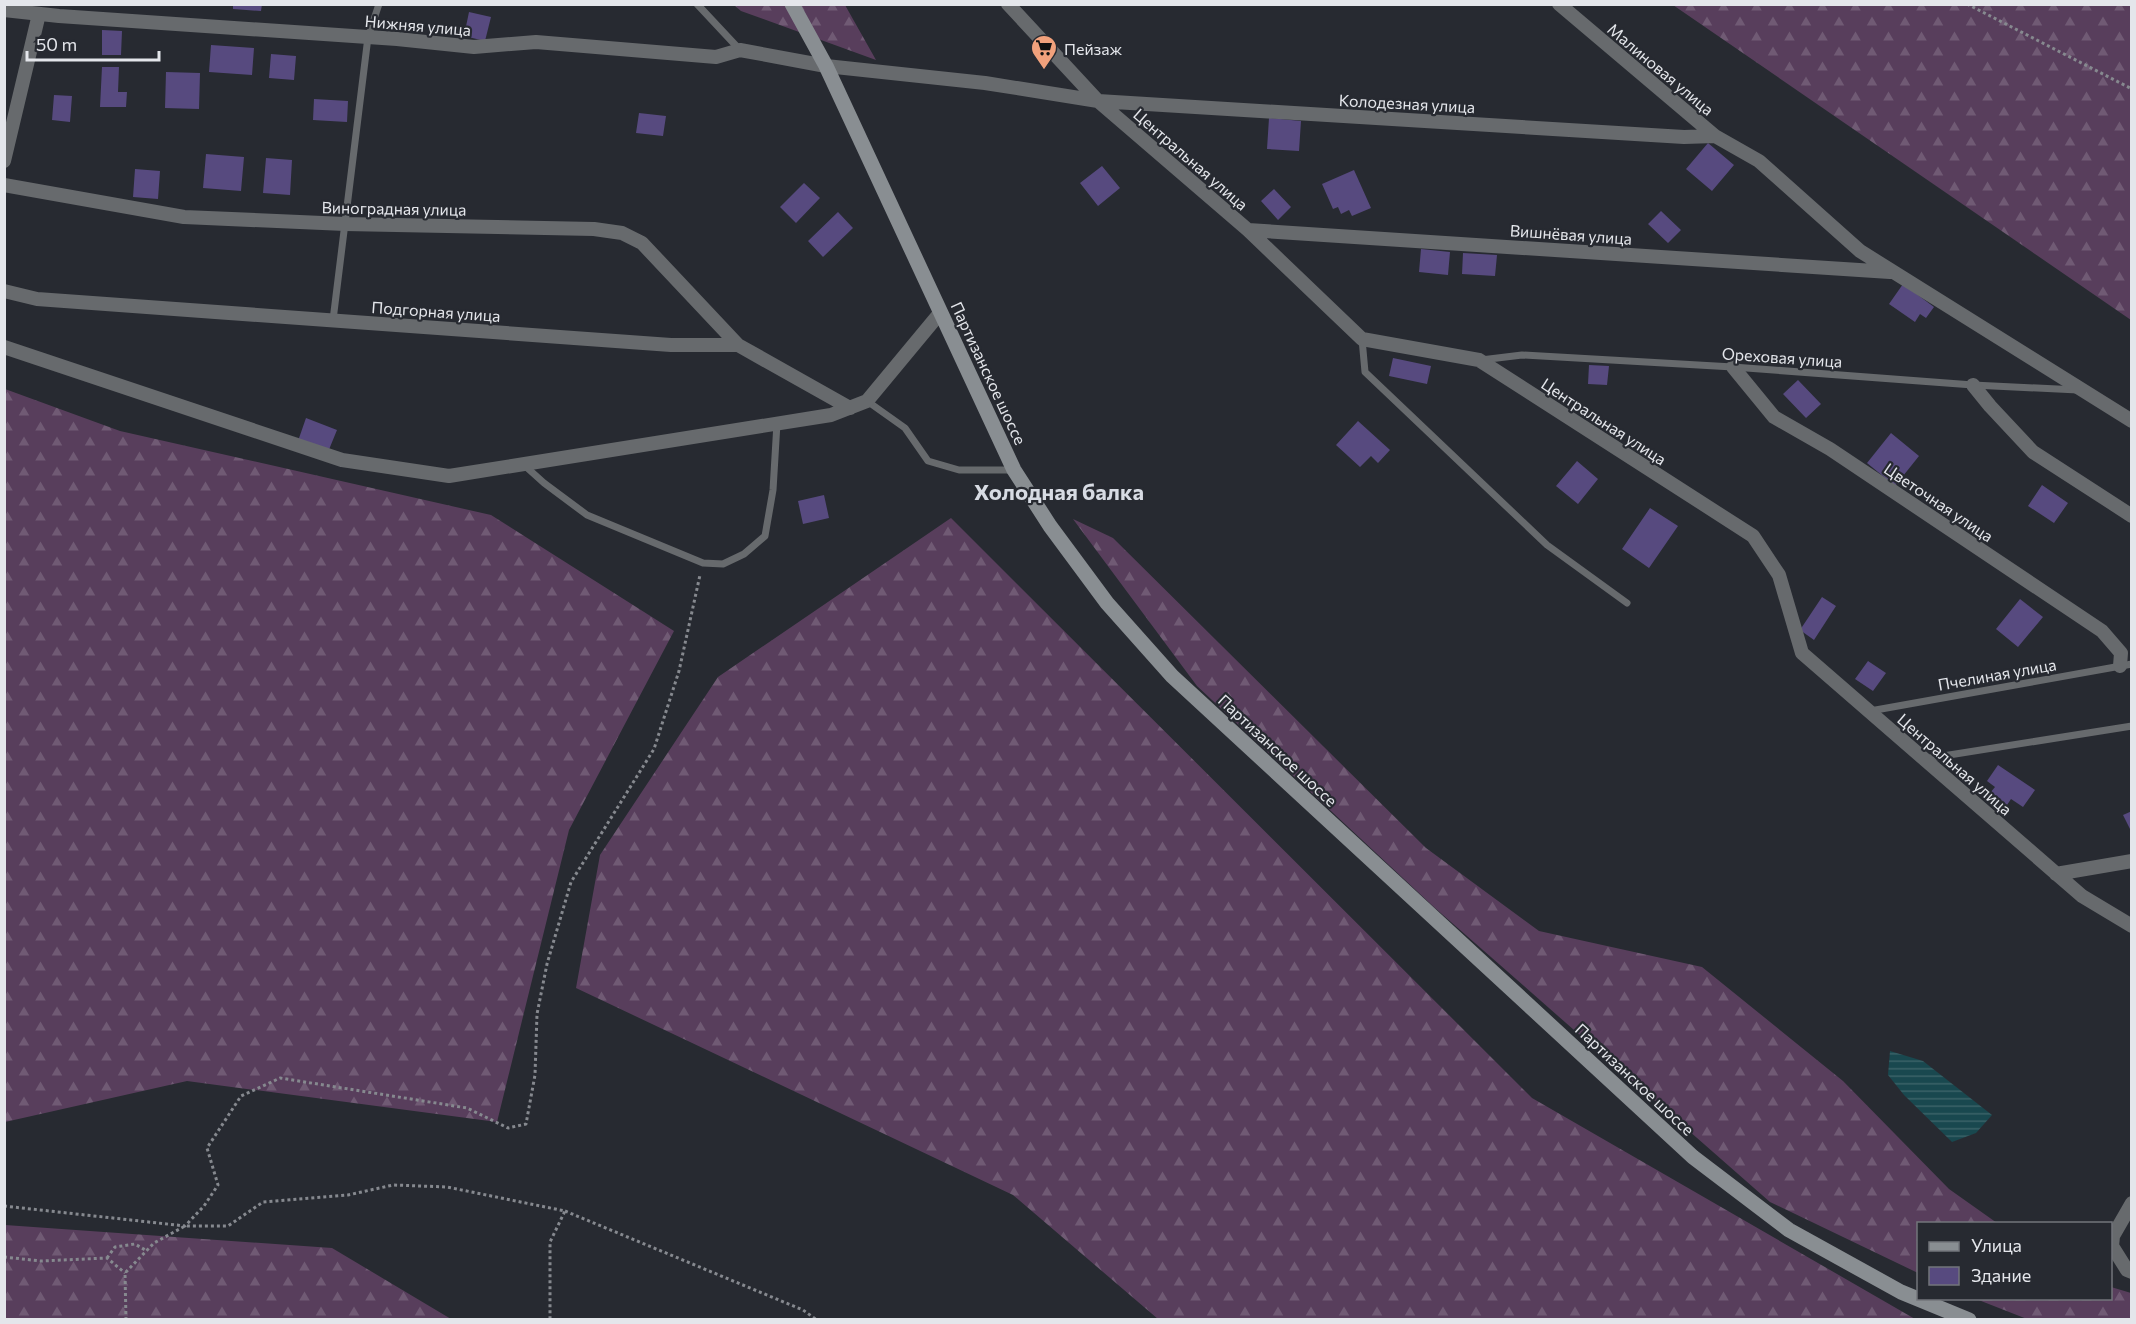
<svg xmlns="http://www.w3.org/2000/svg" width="2136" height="1324" font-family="Commissioner,sans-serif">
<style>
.forest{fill:url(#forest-firs)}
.water{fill:url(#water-rules)}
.building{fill:#574a7f}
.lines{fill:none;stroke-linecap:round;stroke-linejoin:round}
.path{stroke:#86898f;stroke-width:3;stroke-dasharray:3 3;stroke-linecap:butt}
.lane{stroke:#676a6d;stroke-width:7}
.street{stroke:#676a6d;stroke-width:14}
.secondary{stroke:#898e92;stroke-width:15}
.labels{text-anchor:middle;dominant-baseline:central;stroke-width:4.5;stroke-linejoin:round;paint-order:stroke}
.street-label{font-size:16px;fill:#e4e6eb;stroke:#272a31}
.poi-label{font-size:16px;fill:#e4e6eb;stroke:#272a31;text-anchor:start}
.district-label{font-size:22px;font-weight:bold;fill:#d7dbe3;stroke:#272a31}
</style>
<defs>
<pattern id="forest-firs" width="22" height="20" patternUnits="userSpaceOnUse" patternTransform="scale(1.5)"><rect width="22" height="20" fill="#583e5c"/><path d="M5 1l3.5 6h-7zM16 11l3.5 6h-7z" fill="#705a74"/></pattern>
<pattern id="water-rules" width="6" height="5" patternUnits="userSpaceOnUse" patternTransform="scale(1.5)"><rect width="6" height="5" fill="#19484f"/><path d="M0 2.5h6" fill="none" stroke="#3a6268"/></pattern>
</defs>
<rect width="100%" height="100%" fill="#272a31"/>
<!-- forest -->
<path class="forest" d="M734,5H845L876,60L741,11Z
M1673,5H2131V320Z
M5,389L120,431L491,515L674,631L569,830L497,1122L187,1081L5,1122Z
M951,518L1532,1098L1915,1319H1158L1013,1195L576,988L600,855L718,677Z
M1073,519L1113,538L1426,848L1539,931L1702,967L1843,1081L1949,1189L1997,1223L1918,1224V1273L1770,1202L1435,908L1197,686Z
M5,1225L332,1248L451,1319H5Z
M2111,1287L2131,1293V1319H2027L1976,1299L2110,1298Z"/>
<!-- water -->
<path class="water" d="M1890,1051L1923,1061L1992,1115L1976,1133L1952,1142L1904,1095L1888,1075Z"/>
<!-- building -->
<path class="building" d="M233,4H262L261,11L233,9Z
M469,12L491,17L485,41L464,36Z
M102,30L122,31L121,55H102Z
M211,45L254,48L252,75L209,72Z
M271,54L296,56L294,80L269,78Z
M102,67H119L118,92H127L126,107H100Z
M166,72L200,73L199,109L165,108Z
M54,95L72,96L70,122L52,120Z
M314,99L348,101L347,122L313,120Z
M639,113L666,116L663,136L636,133Z
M1269,118L1301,121L1299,151L1267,149Z
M1708,143L1734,165L1712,191L1686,169Z
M206,154L244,157L241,191L203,188Z
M266,158L292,160L290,195L263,193Z
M1102,166L1120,188L1098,206L1080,183Z
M135,169L160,171L158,199L133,197Z
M1354,170L1371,208L1352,216L1349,210L1341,214L1338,207L1333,209L1322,184Z
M804,183L820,198L796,223L780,207Z
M1274,189L1291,207L1278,220L1261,201Z
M1661,211L1681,230L1668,243L1648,224Z
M838,212L853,228L823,257L808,241Z
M1421,249L1450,252L1448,275L1419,272Z
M1463,253L1497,255L1495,276L1462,274Z
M1903,284L1934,307L1926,318L1920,314L1915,322L1889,304Z
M1393,358L1431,366L1427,384L1389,376Z
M1589,365L1609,366L1607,385L1588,384Z
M1798,380L1821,404L1806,418L1783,394Z
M306,418L337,430L328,452L298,441Z
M1358,421L1390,450L1378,463L1371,456L1360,467L1336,445Z
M1891,433L1919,456L1895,486L1867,463Z
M1577,461L1598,479L1578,504L1556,486Z
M2042,485L2068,503L2054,523L2028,506Z
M824,495L829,518L803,524L798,501Z
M1650,508L1678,526L1649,568L1622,549Z
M1822,597L1836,606L1814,640L1800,630Z
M2020,599L2043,617L2018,647L1996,629Z
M1868,661L1886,673L1873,691L1855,679Z
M1998,765L2035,790L2023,807L2011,799L2007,805L1990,793L1995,787L1987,781Z
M2132,811V833L2123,815Z"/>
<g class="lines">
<!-- path -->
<path class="path" d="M1967,4L2132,89
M4,1206L185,1226L204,1206L218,1185L207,1148L241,1096L280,1078L467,1108L508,1128L526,1124L535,1075L537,1014L547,964L571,882L654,749L679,671L700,575
M565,1211L803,1310L817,1320
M4,1257L41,1261L107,1258L125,1273
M107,1258L115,1247L135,1244L147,1251
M126,1320L125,1273L154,1243L185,1226H228L263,1202L348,1195L393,1185L447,1187L565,1211L550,1242V1320"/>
<!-- lane -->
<path class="lane" d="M697,4L740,50
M333,320L368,37L379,4
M1362,339L1365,372L1547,545L1627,603
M1481,360L1522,355L1733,367L1973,385L2078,390
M867,401L905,428L928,461L959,470H1014
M524,465L544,483L587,515L703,563L723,564L744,554L765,536L773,490L777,423
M1870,711L2132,664
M1924,759L2132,726"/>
<!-- street -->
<path class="street" d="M1008,4L1098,101L1248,230L1362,339L1479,360L1753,536L1779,575L1802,653L2082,896L2132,926
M1559,4L1715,136L1759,161L1860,251L2132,421
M4,10L59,16L397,39L474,47L536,42L716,57L740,50L826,66L985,83L1098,101L1684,137L1715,136
M4,161L39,14
M4,185L184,217L345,224L594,229L622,233L642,243L738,345
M1248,230L1890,272
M4,291L37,299L671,345H738L850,408
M4,347L342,460L449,476L831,415L867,401L940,313
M1733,367L1774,417L1830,449L2102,631L2121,653L2120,666
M1973,385L1990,406L2033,452L2132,516
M2056,874L2132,861
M2132,1203L2113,1236L2112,1246L2127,1270L2132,1272"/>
<!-- secondary -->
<path class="secondary" d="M792,4L826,66L1014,470L1050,526L1107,603L1172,676L1693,1157L1789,1230L1901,1292L1969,1320"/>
</g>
<!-- icons -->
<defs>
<symbol id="supermarket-pin" viewBox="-11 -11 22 30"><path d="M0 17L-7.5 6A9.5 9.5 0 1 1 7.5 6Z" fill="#f1a17c" stroke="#272a31"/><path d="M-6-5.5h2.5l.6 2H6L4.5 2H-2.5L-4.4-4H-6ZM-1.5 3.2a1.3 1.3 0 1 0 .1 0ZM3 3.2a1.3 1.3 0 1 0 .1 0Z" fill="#111"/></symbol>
</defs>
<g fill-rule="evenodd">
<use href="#supermarket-pin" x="1029" y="33" width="30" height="40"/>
</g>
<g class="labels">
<!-- street labels -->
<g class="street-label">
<text transform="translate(418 25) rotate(5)">Нижняя улица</text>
<text transform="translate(1661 69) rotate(40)">Малиновая улица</text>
<text transform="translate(1407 103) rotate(3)">Колодезная улица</text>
<text transform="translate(1191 159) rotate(41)">Центральная улица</text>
<text transform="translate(394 208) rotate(1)">Виноградная улица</text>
<text transform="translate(1571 234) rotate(4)">Вишнёвая улица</text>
<text transform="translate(436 311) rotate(4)">Подгорная улица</text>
<text transform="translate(1782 357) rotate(4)">Ореховая улица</text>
<text transform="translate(989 373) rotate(65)">Партизанское шоссе</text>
<text transform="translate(1604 421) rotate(33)">Центральная улица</text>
<text transform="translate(1939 502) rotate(34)">Цветочная улица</text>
<text transform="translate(1997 674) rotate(-10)">Пчелиная улица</text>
<text transform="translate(1278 750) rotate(43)">Партизанское шоссе</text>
<text transform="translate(1955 764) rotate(41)">Центральная улица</text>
<text transform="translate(1635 1079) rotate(43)">Партизанское шоссе</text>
</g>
<!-- poi labels -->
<g class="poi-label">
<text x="1064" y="48">Пейзаж</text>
</g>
<!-- district labels -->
<g class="district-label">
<text x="1059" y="491">Холодная балка</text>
</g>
</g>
<!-- border -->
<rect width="2136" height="1324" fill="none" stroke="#e4e6eb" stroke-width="12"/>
<!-- legend -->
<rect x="1917" y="1222" width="195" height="78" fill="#272a31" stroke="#73757b" stroke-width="1.5"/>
<rect x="1929" y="1242" width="30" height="9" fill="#898e92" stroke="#73757b" stroke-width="1.5"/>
<text x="1971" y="1252" font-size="18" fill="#e4e6eb">Улица</text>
<rect x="1929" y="1267" width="30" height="18" fill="#574a7f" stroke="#73757b" stroke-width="1.5"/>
<text x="1971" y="1282" font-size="18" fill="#e4e6eb">Здание</text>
<!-- scale -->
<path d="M27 51v9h132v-9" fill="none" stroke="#e4e6eb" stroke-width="3"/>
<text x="36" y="51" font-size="18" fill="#e4e6eb" stroke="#272a31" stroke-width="4.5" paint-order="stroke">50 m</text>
</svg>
